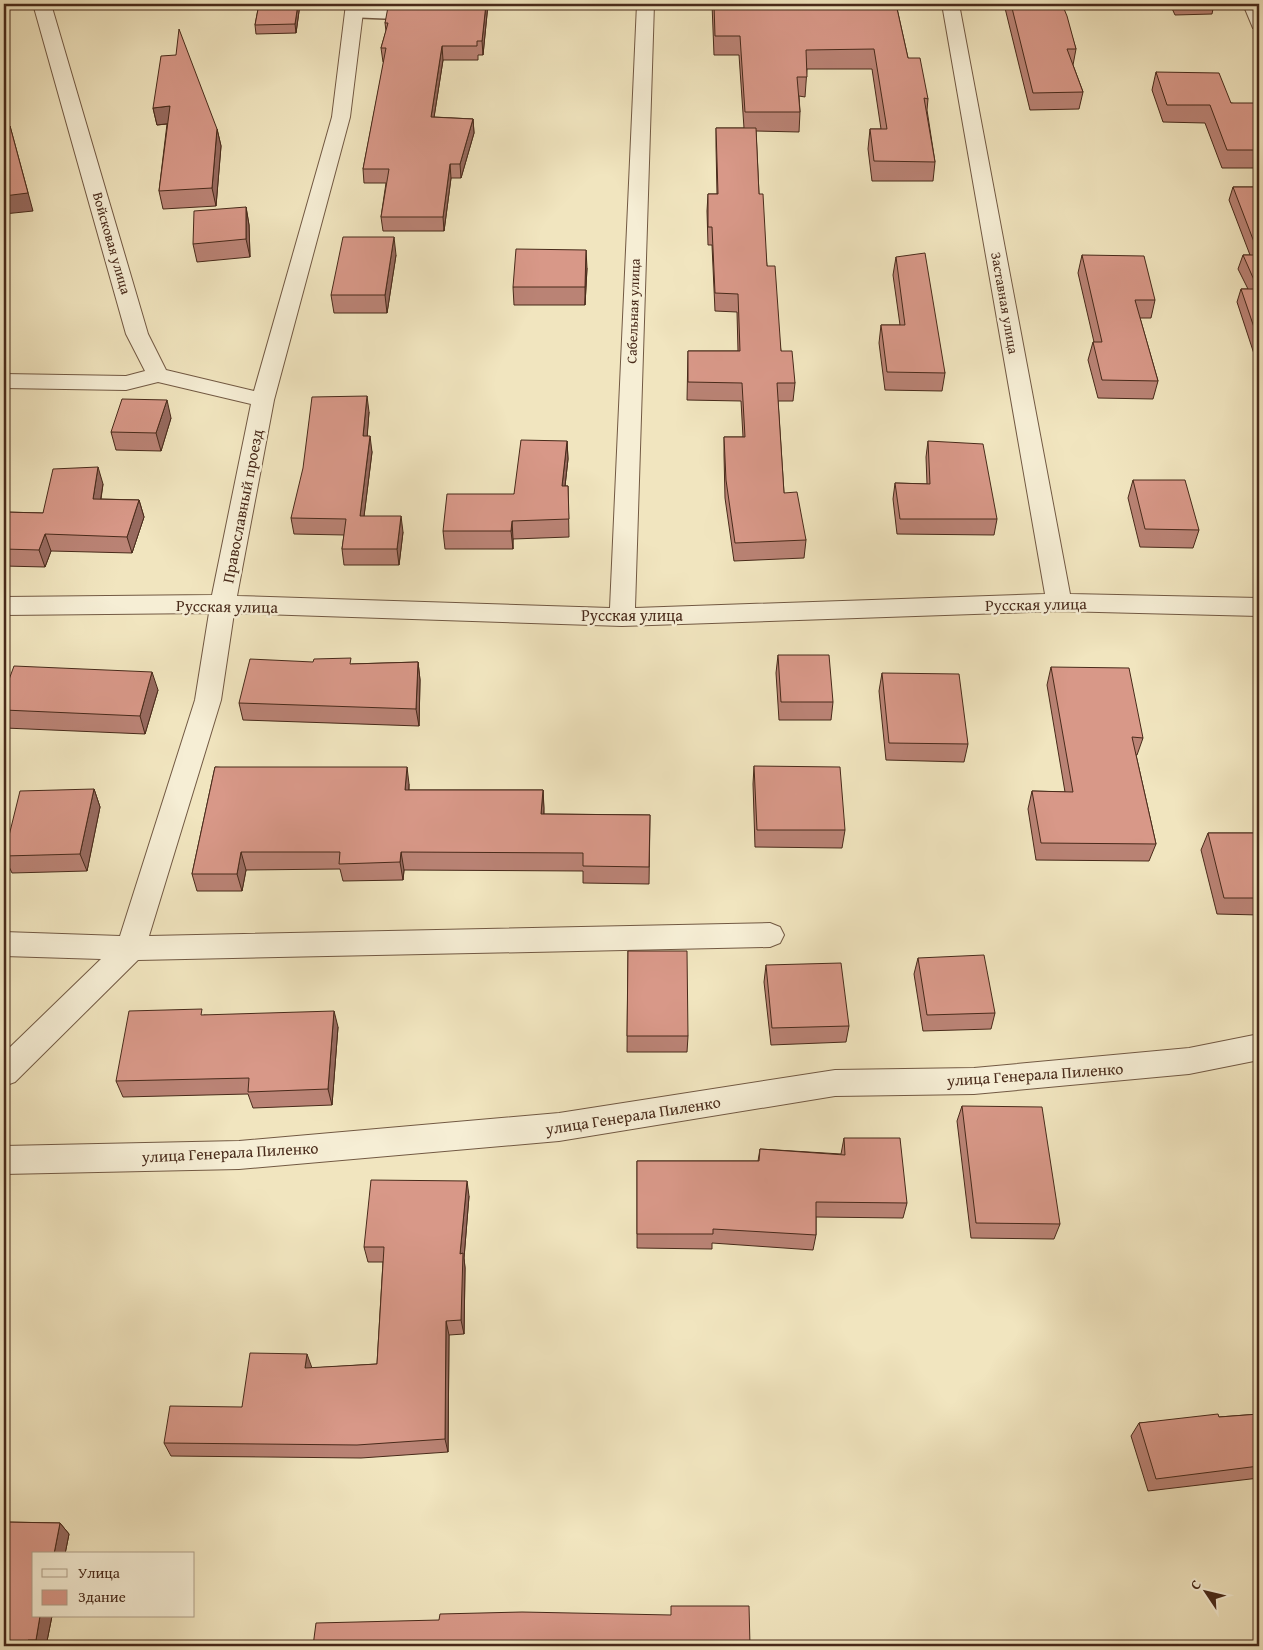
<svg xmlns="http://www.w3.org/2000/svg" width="1263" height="1650" font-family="'Gentium Book Plus',serif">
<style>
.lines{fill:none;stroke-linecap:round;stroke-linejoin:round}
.lane-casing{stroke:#725943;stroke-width:3}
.street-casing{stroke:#725943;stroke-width:2}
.lane{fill:#f6eed5;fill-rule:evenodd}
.street{fill:#f6eed5;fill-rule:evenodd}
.wall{fill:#ba8375;stroke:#482a1a}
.shaded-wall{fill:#976a5f;stroke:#482a1a}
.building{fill:#d89888;stroke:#482a1a}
.labels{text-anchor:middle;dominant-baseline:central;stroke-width:5;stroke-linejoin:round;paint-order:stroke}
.far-street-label{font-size:14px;fill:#482a1a;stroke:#f6eed5}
.street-label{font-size:16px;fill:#482a1a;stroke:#f6eed5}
</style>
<rect width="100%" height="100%" fill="#f1e5bf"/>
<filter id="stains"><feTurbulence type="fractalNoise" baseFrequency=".004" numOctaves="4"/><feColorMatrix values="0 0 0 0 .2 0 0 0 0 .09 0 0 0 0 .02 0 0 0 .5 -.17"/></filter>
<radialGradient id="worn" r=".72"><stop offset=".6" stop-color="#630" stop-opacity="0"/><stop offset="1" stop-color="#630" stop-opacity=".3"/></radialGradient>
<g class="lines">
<defs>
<path id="lane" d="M354,9L421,10L429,15L421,20L348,17L346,14Z"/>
<path id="street" d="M33,4H51L148,334L166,370L254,391L332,117L346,4H364L350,117L274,400L237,596L610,608L637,4H654L635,608L1045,594L942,4H959L1070,594L1259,598V616L1059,611L622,626L234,613L221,700L149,936L770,923L780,927L784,935L780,943L770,947L138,960L15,1082L4,1086V1053L101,959L4,956V932L120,936L195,700L209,613L4,615V597L212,595L251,404L158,382L126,390L4,388V374L126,376L145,371L126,334Z
M1243,4H1259V29L1253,28Z
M1259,1034V1060L1189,1074L974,1094L835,1096L559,1141L239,1169L4,1174V1146L239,1141L559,1113L835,1070L974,1068L1189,1048Z"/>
</defs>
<!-- lane casing -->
<use href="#lane" class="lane-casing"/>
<!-- street casing -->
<use href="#street" class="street-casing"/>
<!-- lane -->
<use href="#lane" class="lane"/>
<!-- street -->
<use href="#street" class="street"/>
</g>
<!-- wall -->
<path class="wall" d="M259,4H300L296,33L256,34L255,25Z
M392,4H488L483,55H478V60H443L434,117L473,119L474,133L461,178H451L444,231H383L381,217L386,183H364L363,169L384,62H383L381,48L386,31L385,23L392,7Z
M712,4H776V7L846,6V4H896L908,58L928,99L927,110L935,162L933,181H872L868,149L870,129H881L872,69H807L805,97L799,96L800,112L799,132L756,131L759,194L767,266L781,351L795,383L793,401H778L784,493L806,540L804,558L734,561L725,498L724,455V437H743L741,401L687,400L688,351H738L737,312L715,311L712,245H708L707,211L708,194H717L716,146V128H744L739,55H714Z
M1004,4H1062L1076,49L1073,65L1083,92L1079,109L1030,110Z
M1170,4H1214L1212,14L1175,15Z
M1156,72L1231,103L1259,108V168H1222L1205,123L1163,122L1152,90Z
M153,108L217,129L221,146L216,206L163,209L159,191L167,124L157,125Z
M1233,187H1259V369L1237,302L1241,289H1248L1238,269L1243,255H1250L1229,200Z
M246,207L249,225L250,257L197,262L193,244Z
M396,255L387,313H334L331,295Z
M1082,255L1155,300L1151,318H1140L1158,381L1153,399L1098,398L1088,360L1093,342H1094L1078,273Z
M896,257L945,373L942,391L885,390L879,343L881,325H900L893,275Z
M587,268L585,305H514L513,287Z
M369,412L367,436L372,452L364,516L403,532L399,565H344L342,549L344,535L294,534L291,518Z
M171,418L161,451L116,450L111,432Z
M567,441L568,459L565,486H568L569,537L513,539V549H445L443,531L514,494Z
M928,441L997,519L994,535L897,534L893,499L895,483L927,484L926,457Z
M1133,480L1199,530L1193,548L1140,547L1128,498Z
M103,484L101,499L139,500L144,517L132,553L51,551L45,567L4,566V512L43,513Z
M778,655L833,702L831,720H779L776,673Z
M418,662L420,680L419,726L243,720L239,703L352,664Z
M1051,667L1143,738L1137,755H1136L1156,844L1149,861L1036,860L1028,809L1032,791L1065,792L1047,685Z
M882,673L968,744L964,762L886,760L879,691Z
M158,690L145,734L5,728L4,726V693Z
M754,766L845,830L842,848L755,847L753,784Z
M215,767L409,784V790H543L544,814L650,815L649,884L583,883V871L404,870L403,880L343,881L340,869L246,870L242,891H197L192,874Z
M94,789L100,807L87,871L12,873L4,856Z
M1208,833H1259V915L1217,914L1201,850Z
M628,951L688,1036L687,1052H627Z
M918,958L995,1013L991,1029L923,1031L914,974Z
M766,965L849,1026L846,1042L771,1045L764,982Z
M204,1015L338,1027L332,1105L253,1108L248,1094L123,1097L116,1081Z
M962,1106L1060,1224L1054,1239L971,1238L957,1121Z
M844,1138L907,1203L903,1218L816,1217V1235L813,1250L712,1243V1249L637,1248V1161H758L760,1149L841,1154Z
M469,1196L464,1258L465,1268L464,1334L449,1335L448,1452L361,1458L171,1456L164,1443L242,1407L312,1368L377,1364L383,1262H368L364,1247Z
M1259,1414V1478L1148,1491L1131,1436L1139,1423Z
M4,1522L60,1523L69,1534L65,1554H34V1616H52L46,1646H4Z"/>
<!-- shaded-wall -->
<path class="shaded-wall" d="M298,4H300L296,33L295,24Z
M486,4H488L483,55L482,41Z
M442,46L443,60L432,130L431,117Z
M170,106L173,123L157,125L153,108Z
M473,119L474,133L461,178L460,164Z
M10,126L33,211L4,214V196Z
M217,129L221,146L216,206L212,188Z
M450,164L451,178L444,231L443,217Z
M246,207L249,225L250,257L246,239Z
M394,237L396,255L387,313L385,295Z
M586,250L587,268L585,305V287Z
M367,396L369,412L366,452L363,436Z
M167,400L171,418L161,451L156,433Z
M370,436L372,452L362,532L360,516Z
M567,441L568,459L563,504L562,486Z
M98,467L103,484L98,516L93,499Z
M139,500L144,517L132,553L127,537Z
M401,516L403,532L399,565L397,549Z
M512,521L513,539V549L511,531Z
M45,534L51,551L45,567L39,550Z
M418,662L420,680L419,726L416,709Z
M152,672L158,690L145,734L140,716Z
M407,767L409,784L408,807L405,790Z
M94,789L100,807L87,871L80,854Z
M543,790L544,808L543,831L541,814Z
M241,852L246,870L242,891L237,874Z
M401,852L404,870L403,880L400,862Z
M334,1011L338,1027L332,1105L328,1089Z
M467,1181L469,1196L464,1258L465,1268L464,1334L461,1320L460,1254Z
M446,1321L449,1335L448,1452L445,1439Z
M307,1354L312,1368L310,1382L305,1368Z
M60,1523L69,1534L65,1554H54Z
M40,1616H52L46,1646H42L36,1640Z
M28,1640L35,1646H27Z"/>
<!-- building -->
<path class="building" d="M259,4H298L295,24L255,25Z
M447,4H486L482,41H477V46H442L431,117L473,119L460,164H450L443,217H381L389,169H363L386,48H381L388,23H385L388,7L440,8Z
M714,4H776V7L850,6L849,4H896L908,58H920L928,99L924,98L935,162L874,161L870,129H887L874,49L806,50L807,77H797L800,112H745L740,36H715Z
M1011,4H1062L1067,16L1076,49H1067L1083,92L1033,93Z
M179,29L217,129L212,188L159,191L170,106L153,108L161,56L176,55Z
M1156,72L1219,73L1231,103H1257L1259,108V150H1227L1210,105H1167Z
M10,126L28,193L4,196V127Z
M716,128H756L759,194H763L767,266H775L781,351H792L795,383H777L784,493L797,492L806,540L735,543L726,480L724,437H745L742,383L688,382V351H740L738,294L715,293L712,227H708V194H718Z
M1233,187H1259V342L1241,289H1258L1243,255H1259Z
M246,207V239L193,244L194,211Z
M343,237H394L385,295H331Z
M516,249L586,250L585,287H513Z
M925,253L945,373L887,372L881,325H905L896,257Z
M1082,255L1144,256L1155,300H1135L1158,381L1102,380L1093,342H1102Z
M367,396L363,436H370L360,516H401L397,549H342L346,519L291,518L303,468L312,397Z
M122,399L167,400L156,433L111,432Z
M521,440L567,441L562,486H568L569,519L512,521L511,531H443L447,494H514Z
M928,441L983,444L997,519H900L895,483L930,484Z
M98,467L93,499L139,500L127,537L45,534L39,550L4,549V512L43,513L53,469Z
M1133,480H1185L1199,530L1145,529Z
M778,655H829L833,702H781Z
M351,658L350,664L418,662L416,709L239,703L250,659L313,662L314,659Z
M14,666L152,672L140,716L4,710V693Z
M1051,667L1129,668L1143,738L1132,737L1156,844L1041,843L1032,791L1073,792Z
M882,673L959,674L968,744L889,743Z
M754,766L840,767L845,830H757Z
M215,767H407L405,790H543L541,814L650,815L649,867L583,866V853L401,852L400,862L339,864L340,852H241L237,874H192Z
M94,789L80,854L4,856L20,791Z
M1208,833H1259V898H1224Z
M628,951H687L688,1036H627Z
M984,955L995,1013L927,1015L918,958Z
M841,963L849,1026L772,1028L766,965Z
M202,1009L201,1015L334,1011L328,1089L248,1092L249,1078L116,1081L129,1011Z
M962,1106L1042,1107L1060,1224L976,1223Z
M844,1138H900L907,1203L816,1202V1235L713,1229V1234H637V1161H759L760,1149L845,1155Z
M371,1180L467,1181L460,1254L463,1253L461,1320L446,1321L445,1439L357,1445L164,1443L170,1406L242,1407L250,1353L307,1354L305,1368L377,1364L384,1247H364Z
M1218,1414L1219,1417L1259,1414V1466L1156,1479L1139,1423Z
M4,1522L60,1523L54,1554H34V1616H40L36,1640H28L27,1646H4Z
M671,1606H749L750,1646H786H313L316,1623L439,1620L440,1614L522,1612L671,1615Z"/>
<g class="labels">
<!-- far-street labels -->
<g class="far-street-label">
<text transform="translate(112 243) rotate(74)">Войсковая улица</text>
<text transform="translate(1005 303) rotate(80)">Заставная улица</text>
<text transform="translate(633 311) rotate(-88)">Сабельная улица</text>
</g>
<!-- street labels -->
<g class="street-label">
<text transform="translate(242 506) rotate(-79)">Православный проезд</text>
<text transform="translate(1036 604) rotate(-1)">Русская улица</text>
<text transform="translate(227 606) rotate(1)">Русская улица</text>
<text x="632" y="615">Русская улица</text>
<text transform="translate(1035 1074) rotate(-4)">улица Генерала Пиленко</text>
<text transform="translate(633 1115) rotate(-9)">улица Генерала Пиленко</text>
<text transform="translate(230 1152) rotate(-3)">улица Генерала Пиленко</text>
</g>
</g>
<!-- margin -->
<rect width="1263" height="1650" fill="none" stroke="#f1e5bf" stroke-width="20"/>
<rect x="5" y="5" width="1253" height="1640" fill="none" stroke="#482a1a" stroke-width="2.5"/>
<rect x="10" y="10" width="1243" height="1630" fill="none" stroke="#482a1a"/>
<!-- legend -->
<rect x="32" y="1552" width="162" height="65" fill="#f6eed5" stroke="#b0a08a"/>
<rect x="42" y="1569" width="25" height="8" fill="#f6eed5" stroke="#b0a08a"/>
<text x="78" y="1578" font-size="15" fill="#482a1a">Улица</text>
<rect x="42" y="1590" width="25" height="15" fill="#d89888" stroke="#b0a08a"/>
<text x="78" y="1602" font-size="15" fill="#482a1a">Здание</text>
<!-- north arrow -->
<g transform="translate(1206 1592) rotate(305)" stroke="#f6eed5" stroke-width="4" paint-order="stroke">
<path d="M0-4L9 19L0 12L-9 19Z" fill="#482a1a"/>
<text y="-8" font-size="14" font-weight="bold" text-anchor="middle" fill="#482a1a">С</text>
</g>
<rect width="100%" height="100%" filter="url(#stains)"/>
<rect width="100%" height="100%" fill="url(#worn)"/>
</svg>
